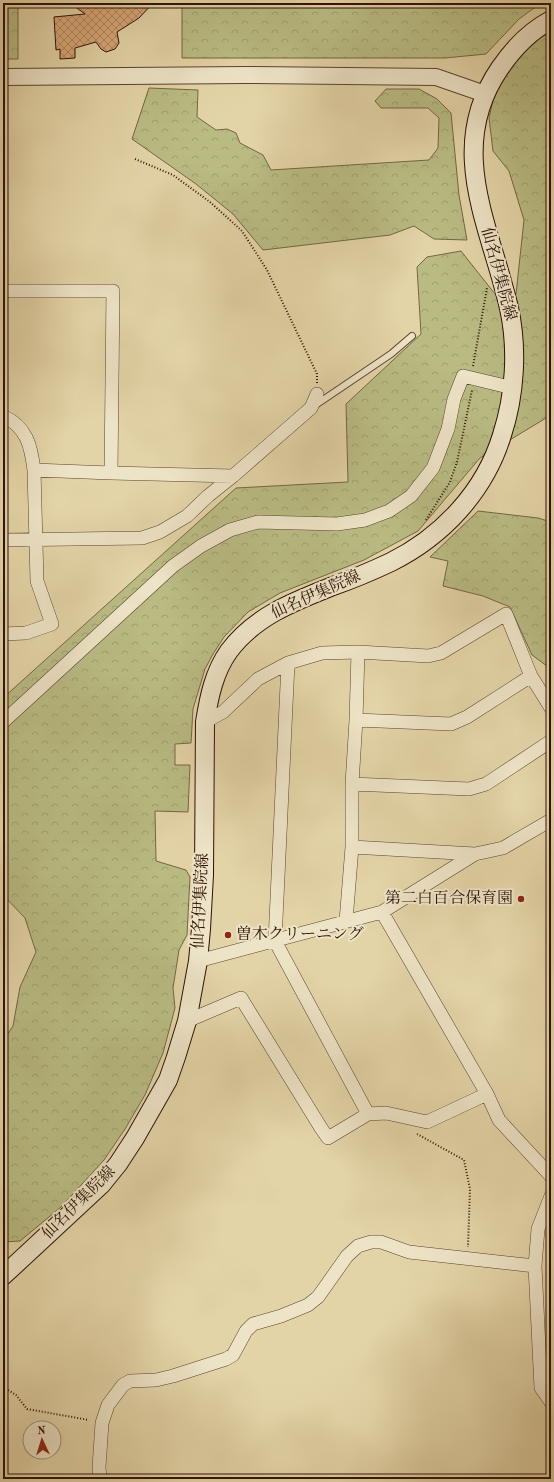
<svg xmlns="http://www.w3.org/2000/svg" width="554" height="1482" font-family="'Old Standard TT','Noto Serif JP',serif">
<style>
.forest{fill:url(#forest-crowns);stroke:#746644}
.building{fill:url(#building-cross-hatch);stroke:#2e1106}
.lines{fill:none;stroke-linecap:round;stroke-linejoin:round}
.service-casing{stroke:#5b422e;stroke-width:8}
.minor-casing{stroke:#5b422e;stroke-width:14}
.tertiary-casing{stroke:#5b422e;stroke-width:18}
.secondary-casing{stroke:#2e1106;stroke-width:20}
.path{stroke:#2e1106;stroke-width:2;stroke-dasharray:1 2;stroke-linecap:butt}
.service{stroke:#ede3c6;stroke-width:6}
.minor{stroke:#ede3c6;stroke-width:13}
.tertiary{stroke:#ede3c6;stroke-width:16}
.secondary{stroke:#ede3c6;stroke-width:18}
.poi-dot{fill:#8f2418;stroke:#ede3c6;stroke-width:1.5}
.labels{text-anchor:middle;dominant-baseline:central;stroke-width:4;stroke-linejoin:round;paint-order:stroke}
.street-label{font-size:16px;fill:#2e1106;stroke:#ede3c6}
.poi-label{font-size:16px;fill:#2e1106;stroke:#ede3c6;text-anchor:end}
</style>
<defs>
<pattern id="forest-crowns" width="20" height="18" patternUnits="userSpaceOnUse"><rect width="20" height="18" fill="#b9bb83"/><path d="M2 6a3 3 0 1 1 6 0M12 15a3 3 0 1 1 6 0" fill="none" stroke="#9fa070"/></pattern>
<pattern id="building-cross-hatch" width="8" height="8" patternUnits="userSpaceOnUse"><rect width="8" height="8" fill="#d8a778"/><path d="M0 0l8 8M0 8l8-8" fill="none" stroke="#b08760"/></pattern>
</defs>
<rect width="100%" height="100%" fill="#e3d4a7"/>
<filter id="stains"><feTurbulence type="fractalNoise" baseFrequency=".005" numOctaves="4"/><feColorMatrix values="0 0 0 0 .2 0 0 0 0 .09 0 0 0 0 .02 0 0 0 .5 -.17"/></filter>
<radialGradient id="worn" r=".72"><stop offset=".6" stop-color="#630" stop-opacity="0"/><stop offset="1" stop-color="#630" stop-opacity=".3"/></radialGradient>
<!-- forest -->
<path class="forest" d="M3,3H18V59H3Z
M182,3H541L519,19L486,54L445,58H182Z
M551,28V415L480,458L418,531L364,560L280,593L248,612L224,637L213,654L205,669L193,709L191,743L175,744V765H190L188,812L155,811L156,861L186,870L190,877L187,935L179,950L173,988L175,1008L163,1053L145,1095L125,1129L104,1160L61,1207L20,1241L3,1242V1041L13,1026L20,987L36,952L25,918L3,895V698L236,488L348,482L346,404L421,334L417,267L427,257L461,251L499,299L516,294L524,220L509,171L493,151L489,118L496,87L525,48Z
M149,88L198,90L197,117L216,130L227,129L236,133L240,143L263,155L271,170L429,160L438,148L439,118L428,108H381L375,101L386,89H419L437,99L451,113L459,195L467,240L434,239L414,226L390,235L263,250L233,214L196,184L132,139Z
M478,511L538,518L551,522V669L532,655L510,607L483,596L443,586L448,561L430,557Z"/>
<!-- building -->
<path class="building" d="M70,3H153L139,18L117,32L119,43L115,49L106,52L101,49L96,42L75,48V58L60,59V49L56,50L54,17L85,14Z"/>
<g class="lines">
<defs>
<path id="service" d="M314,406L391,354L412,336"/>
<path id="minor" d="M3,291H113L111,473L34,470C31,446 27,427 3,416
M111,473L233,476
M3,540L142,538L160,532L187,516L208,496L233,476L311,408L317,394
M3,634L26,633L52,624L37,581L34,470
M288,663L275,941L368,1114
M356,720L451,724L467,717L531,676
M3,722L173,566L201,546L230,530L258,522L337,524L365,520L389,511L411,496L433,468L448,429L454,399L463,376L513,388
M205,722L223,712L258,679L288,663L322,653L358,652L428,656L441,653L506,614L531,676L551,708
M352,784L469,789L486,784L551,741
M352,847L475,854
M382,912L487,1094L499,1120L551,1176
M346,921L352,847V784L356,720L358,652
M198,961L382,912L475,854L503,848L551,820
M187,1021L241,998L321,1128L328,1138L368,1114L386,1113L427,1122L487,1094
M551,1196L538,1229L535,1266L541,1388L551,1402
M100,1479L99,1467L102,1423L108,1405L123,1385L130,1381L156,1380L173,1376L226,1359L233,1355L246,1331L253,1324L281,1316L308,1305L318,1297L347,1256L358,1246L371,1242H381L409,1252L535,1266"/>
<path id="tertiary" d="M3,77L245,75L436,77L485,94"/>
<path id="secondary" d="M3,1276L101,1185L118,1164L135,1138L168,1080L176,1057L187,1021L198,961L201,929L204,875L205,722C209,697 214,672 229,651C255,616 295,601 333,586C353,579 372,571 391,562C443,536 485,491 502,435C515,395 518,349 509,308C490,225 445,148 500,68C513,49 530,31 551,20"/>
</defs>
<!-- service casing -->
<use href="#service" class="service-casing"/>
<!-- minor casing -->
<use href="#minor" class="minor-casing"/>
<!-- tertiary casing -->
<use href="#tertiary" class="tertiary-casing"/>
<!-- secondary casing -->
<use href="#secondary" class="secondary-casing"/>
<!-- path -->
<path class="path" d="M135,159L173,175L210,202L242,231L267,270L317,374V383
M473,366L487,288
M426,520L450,482L457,462L472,390
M417,1134L464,1160L470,1189L468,1247
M3,1387L16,1395L27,1409L89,1420"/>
<!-- service -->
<use href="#service" class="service"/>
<!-- minor -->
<use href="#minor" class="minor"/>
<!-- tertiary -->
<use href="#tertiary" class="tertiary"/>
<!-- secondary -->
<use href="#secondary" class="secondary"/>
</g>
<!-- markers -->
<g class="poi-dot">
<circle cx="521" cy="899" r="4"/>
<circle cx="228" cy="935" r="4"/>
</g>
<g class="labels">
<!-- street labels -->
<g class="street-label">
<text transform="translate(498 274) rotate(75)">仙名伊集院線</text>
<text transform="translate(316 595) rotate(-24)">仙名伊集院線</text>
<text transform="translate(201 901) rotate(-87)">仙名伊集院線</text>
<text transform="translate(79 1203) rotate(-45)">仙名伊集院線</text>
</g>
<!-- poi labels -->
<g class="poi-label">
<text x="513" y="899">第二白百合保育園</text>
<text x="236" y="935" text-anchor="start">曽木クリーニング</text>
</g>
</g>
<!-- margin -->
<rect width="554" height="1482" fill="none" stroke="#e3d4a7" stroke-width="16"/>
<rect x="4" y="4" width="546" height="1474" fill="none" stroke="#2e1106" stroke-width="2"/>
<rect x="8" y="8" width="538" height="1466" fill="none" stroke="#2e1106"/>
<!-- north arrow -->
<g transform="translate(42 1440) rotate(356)"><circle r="19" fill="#ede3c6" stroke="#a18f79"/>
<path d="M0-3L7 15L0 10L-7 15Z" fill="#8f2418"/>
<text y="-6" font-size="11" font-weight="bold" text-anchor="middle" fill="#2e1106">N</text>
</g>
<rect width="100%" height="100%" filter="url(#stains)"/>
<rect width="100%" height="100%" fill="url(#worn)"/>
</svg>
